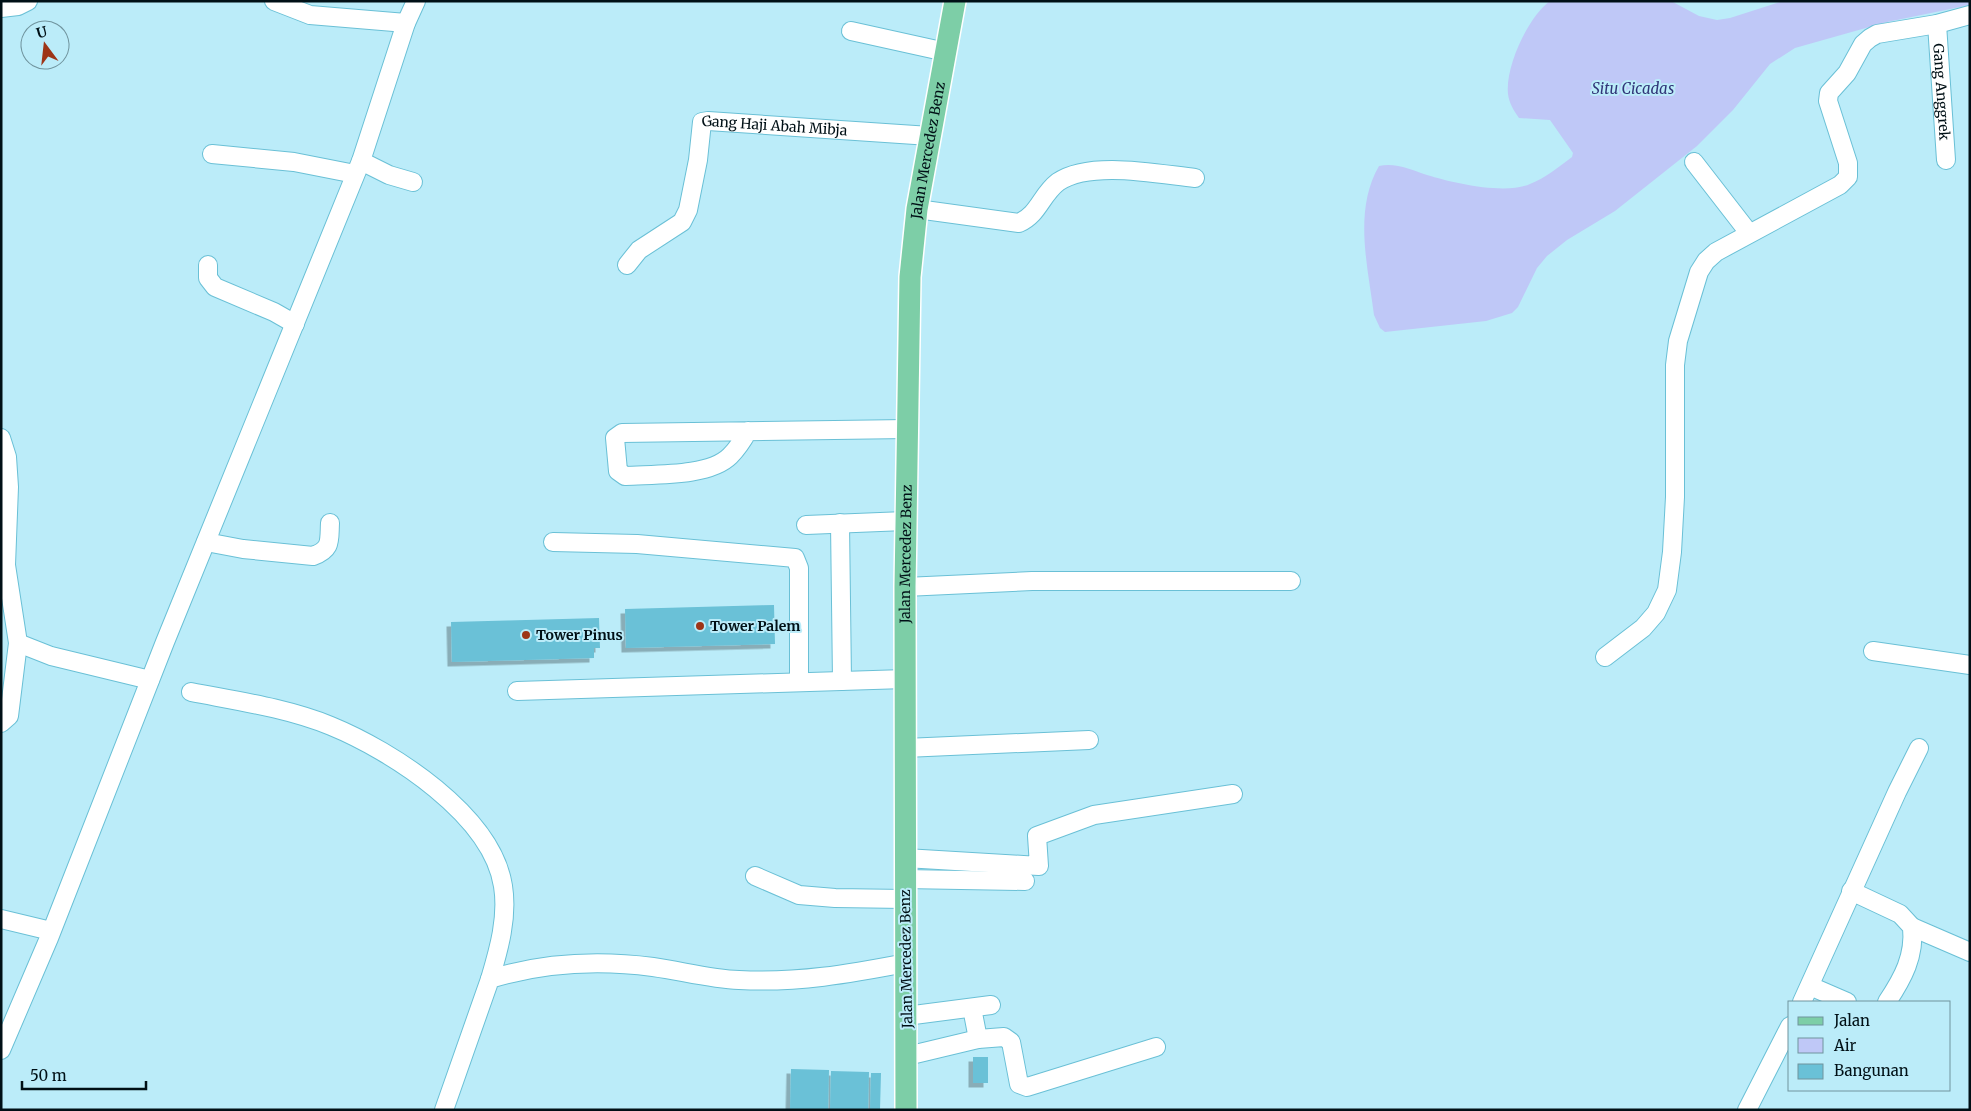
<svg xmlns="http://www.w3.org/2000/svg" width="1971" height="1111" font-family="Merriweather,serif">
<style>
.water{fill:#bfc8f7}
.building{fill:#6ac1d7;filter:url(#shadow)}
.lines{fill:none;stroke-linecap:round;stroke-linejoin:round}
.minor-casing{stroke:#6ac0d6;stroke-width:20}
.major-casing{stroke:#fff;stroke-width:24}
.minor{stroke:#fff;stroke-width:18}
.major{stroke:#7dcea7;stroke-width:21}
.poi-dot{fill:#9d3517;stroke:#bbecf9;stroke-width:2}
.labels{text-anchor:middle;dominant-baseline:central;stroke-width:4;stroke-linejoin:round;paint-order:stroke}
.street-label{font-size:14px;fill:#001016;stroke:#bbecf9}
.poi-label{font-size:14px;font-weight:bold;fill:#001016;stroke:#bbecf9;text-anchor:start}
.water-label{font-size:15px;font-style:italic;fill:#313578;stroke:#bbecf9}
</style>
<defs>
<filter id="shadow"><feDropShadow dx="-4.5" dy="4.5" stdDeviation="0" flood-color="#0004"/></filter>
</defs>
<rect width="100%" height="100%" fill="#bbecf9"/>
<!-- water -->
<path class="water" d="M1550,1H1671L1699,16L1717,20L1730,18L1783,1H1970V5L1887,22L1795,48L1770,64L1733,110L1697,146L1615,211L1567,240L1547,256L1537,268L1518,307L1512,313L1486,321L1385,332L1380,328L1374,315C1368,267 1353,211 1379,166C1395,162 1412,170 1427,175C1453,183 1505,195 1530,184C1545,178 1559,167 1572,157L1573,153L1550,120L1519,118C1514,111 1509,103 1508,94C1505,67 1528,17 1550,1Z"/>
<!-- building -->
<path class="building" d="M774,605L775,644L626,648L625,609Z
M599,618L600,648H594V658L452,662L451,622Z
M973,1057H988V1083H973Z
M791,1069L829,1070L828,1110H790Z
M831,1071L869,1072L868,1110H830Z
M871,1073H881L880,1110H870Z"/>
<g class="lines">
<defs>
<g id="minor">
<path d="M274,1L310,15L406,23"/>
<path d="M1,8L18,6L28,1"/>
<path id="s1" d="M1937,24L1946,160"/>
<path d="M851,31L946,52"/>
<path d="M212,154L294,162L355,174"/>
<path d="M361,161L389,175L413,182"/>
<path d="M1694,162L1749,233"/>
<path d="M917,209L1019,223C1039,214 1041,195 1058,182C1090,160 1158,174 1195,178"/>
<path d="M208,265V278L215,287L274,312L295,324"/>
<path id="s2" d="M627,265L639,250L682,222L688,210L698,160L702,122L708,121L930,136"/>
<path d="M748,431C743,440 737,449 730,456C709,477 654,474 625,476L618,471L615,438L622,433L907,429"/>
<path d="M1,438L7,457L9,487L6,565L18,643L9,716L1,723"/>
<path d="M840,523L842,681"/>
<path d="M806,525L905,521"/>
<path d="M206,542L243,549L313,556C332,549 329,541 330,523"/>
<path d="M553,542L637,544L795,558L799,568V682"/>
<path d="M905,587L1032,581H1291"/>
<path d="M18,643L51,656L150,680"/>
<path d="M1873,651L1970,665"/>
<path d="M1605,657L1643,628L1656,613L1667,590L1672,552L1675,497V365L1678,341L1699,272L1706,261L1716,252L1840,185L1848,177V163L1828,101L1829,93L1847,73L1863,44L1870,38L1877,34L1937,24L1970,15"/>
<path d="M517,691L905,679"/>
<path d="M191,692C237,701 287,708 331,726C392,751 492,815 503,886C508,917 499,949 490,979"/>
<path d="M905,748L1089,740"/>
<path d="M905,858L1039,866L1037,836L1094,815L1233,794"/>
<path d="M755,876L799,895L835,898L905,899"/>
<path d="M904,879L1025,881"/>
<path d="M1851,891L1900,914L1912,927C1915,956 1903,978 1887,1002"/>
<path d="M1,919L51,931"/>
<path d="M1912,927L1970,952"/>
<path d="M1810,986L1847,1002"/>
<path d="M1802,1002L1897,792L1919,748"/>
<path d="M972,1008L978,1039"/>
<path d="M906,1016L991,1005"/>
<path d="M1,1050L49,938L165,642L361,161L406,23L416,1"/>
<path d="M907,1056L978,1039L1004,1037L1011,1042L1019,1084L1027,1087L1156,1047"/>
<path d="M444,1110L490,979C542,963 599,960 653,967C682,971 710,979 739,980C798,983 849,974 906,963"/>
<path d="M1747,1110L1790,1026"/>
</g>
<g id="major">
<path id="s3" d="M906,1110L905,587L910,277L917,209L955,1"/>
</g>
</defs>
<!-- minor casing -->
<use href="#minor" class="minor-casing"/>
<!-- major casing -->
<use href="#major" class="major-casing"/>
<!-- minor -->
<use href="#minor" class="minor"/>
<!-- major -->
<use href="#major" class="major"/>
</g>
<!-- markers -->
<g class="poi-dot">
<circle cx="700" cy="626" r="5"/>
<circle cx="526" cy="635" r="5"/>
</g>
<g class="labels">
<!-- street labels -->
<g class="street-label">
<text stroke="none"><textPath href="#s1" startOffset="68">Gang Anggrek</textPath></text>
<text stroke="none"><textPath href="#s2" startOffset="246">Gang Haji Abah Mibja</textPath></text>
<text stroke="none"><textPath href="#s3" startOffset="961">Jalan Mercedez Benz</textPath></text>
<text stroke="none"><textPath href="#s3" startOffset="556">Jalan Mercedez Benz</textPath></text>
<text transform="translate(906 959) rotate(-91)">Jalan Mercedez Benz</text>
</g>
<!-- poi labels -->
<g class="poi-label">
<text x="710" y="626">Tower Palem</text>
<text x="536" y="635">Tower Pinus</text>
</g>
<!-- water labels -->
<g class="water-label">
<text x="1633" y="88">Situ Cicadas</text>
</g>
</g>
<!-- border -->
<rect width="1971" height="1111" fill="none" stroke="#001016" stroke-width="5"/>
<!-- legend -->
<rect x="1788" y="1001" width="162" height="90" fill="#bbecf9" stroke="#70949e"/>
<rect x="1798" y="1017" width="25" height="8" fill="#7dcea7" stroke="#70949e"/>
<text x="1834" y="1026" font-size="15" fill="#001016">Jalan</text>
<rect x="1798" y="1038" width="25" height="15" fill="#bfc8f7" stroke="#70949e"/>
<text x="1834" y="1051" font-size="15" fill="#001016">Air</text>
<rect x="1798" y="1064" width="25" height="15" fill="#6ac1d7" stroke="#70949e"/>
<text x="1834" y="1076" font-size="15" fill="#001016">Bangunan</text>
<!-- north arrow -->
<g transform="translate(45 45) rotate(345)"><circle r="24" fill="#bbecf9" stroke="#70949e"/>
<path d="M0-4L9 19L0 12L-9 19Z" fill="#9d3517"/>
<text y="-8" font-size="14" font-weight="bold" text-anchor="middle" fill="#001016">U</text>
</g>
<!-- scale -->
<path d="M22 1081v8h124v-8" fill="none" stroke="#001016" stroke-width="2.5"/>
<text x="30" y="1081" font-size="15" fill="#001016" stroke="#bbecf9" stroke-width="4" paint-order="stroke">50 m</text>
</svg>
